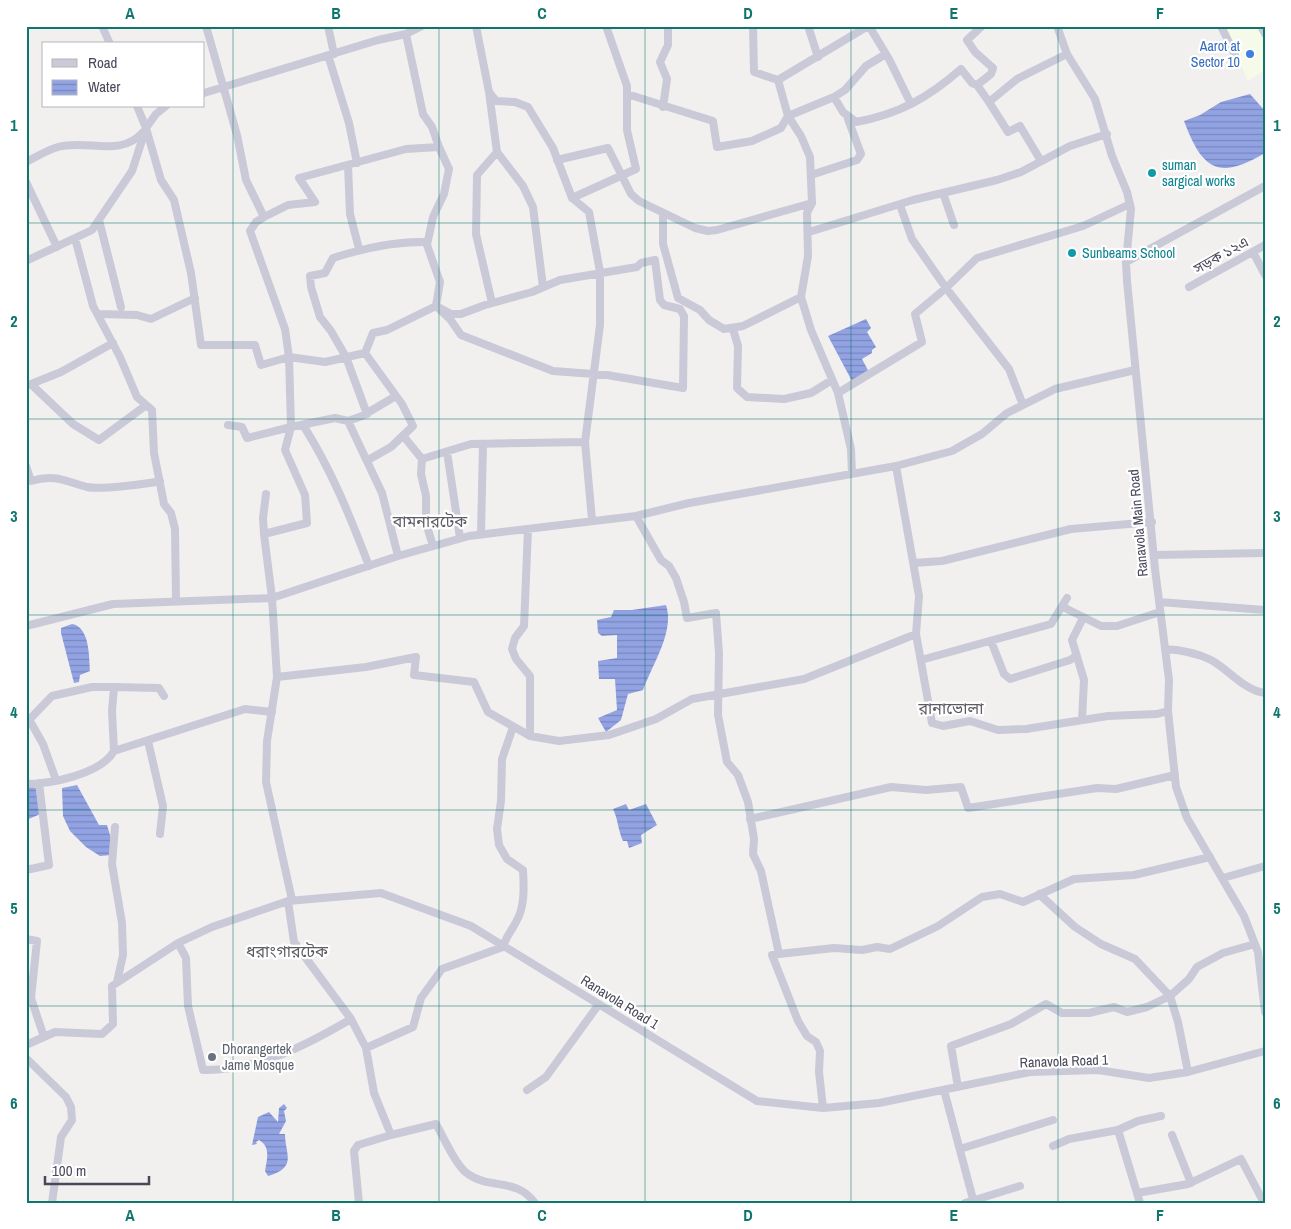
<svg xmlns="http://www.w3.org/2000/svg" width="1291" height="1229" font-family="'Archivo Narrow','Noto Sans Bengali',sans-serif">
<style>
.commercial{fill:#f5fae9}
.water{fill:url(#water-rules)}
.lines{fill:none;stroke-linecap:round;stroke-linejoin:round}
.street{stroke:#cac9d7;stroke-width:8}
.grid{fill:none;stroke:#0f766e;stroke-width:1;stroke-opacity:0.55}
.shop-dot{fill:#3f7fe0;stroke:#fff;stroke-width:2}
.culture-dot{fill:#0f9aa8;stroke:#fff;stroke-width:2}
.worship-dot{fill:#6b7280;stroke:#fff;stroke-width:2}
.labels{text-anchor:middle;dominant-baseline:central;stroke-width:4.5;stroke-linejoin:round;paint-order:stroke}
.shop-label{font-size:14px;fill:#366cbe;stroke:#fff;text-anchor:end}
.culture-label{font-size:14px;fill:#0d838f;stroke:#fff;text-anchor:start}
.street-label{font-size:14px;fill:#49485a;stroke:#fff}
.worship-label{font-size:14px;fill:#5b616d;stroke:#fff;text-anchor:start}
.quarter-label{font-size:16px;fill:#5d5c63;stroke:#fff}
.neatline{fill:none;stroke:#0f766e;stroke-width:2}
.grid-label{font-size:16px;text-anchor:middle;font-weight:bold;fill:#0f766e}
</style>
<defs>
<pattern id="water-rules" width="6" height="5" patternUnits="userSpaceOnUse" patternTransform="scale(1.25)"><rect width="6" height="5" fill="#92a3e4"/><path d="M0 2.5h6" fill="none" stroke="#7987bc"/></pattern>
</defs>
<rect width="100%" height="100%" fill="#f1f0ef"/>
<!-- commercial -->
<path class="commercial" d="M1223,26H1259L1265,38V70L1248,81Z"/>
<!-- water -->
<path class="water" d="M1250,94L1265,111V153C1218,181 1202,169 1184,121L1200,115L1221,102Z
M866,319L871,328L867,332L876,347L872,350V353L862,359L870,374L853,383L828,336Z
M666,605C675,631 652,665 643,690L628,694L621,720L606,732L598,718L617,710L615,679H599L598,661L617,658V635L602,636L598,633L597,620L611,617L614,610H632Z
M72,624C90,627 89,657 90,671L80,675L79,682L74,683L61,633V628Z
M77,785L99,825H107L112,842L111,855L100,856L86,847L70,831L63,816L62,788Z
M27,786L36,788L43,813L26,820Z
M626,804L629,810L646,804L657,825L641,835L642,843L629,848L627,841H623C618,830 618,819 613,809Z
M284,1104L287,1108L284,1111L286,1121L279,1134H285C285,1154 298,1167 268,1176L265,1171C267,1159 271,1147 259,1140L256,1142L257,1144L252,1145L258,1117L269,1112L278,1122L279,1108Z"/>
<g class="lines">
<!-- street -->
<path class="street" d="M102,26L110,44
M206,26L237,135L246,180L264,217L256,222L250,231L285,329L289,357L291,427L335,418L348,421L382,493L398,556
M328,26L334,54
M476,26L489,92L496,101L515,102L528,107L553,148L572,198L589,212L600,272V325L585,442L592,520
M753,26L754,72L778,80L788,116L801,136L810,157L812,203L807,213L808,256L801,297L811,330L838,393L851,449L852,474
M808,26L818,57
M869,26L889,59L911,104
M982,26L967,40L975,52L993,68L991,74L977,85L989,102
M1057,26L1067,54L1095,99L1112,156L1127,192L1131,209L1126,262L1127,281L1155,569L1169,680L1168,711L1176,787L1187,818L1244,916L1258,952L1265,1012
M1221,26L1235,55
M1261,26L1265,34
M406,34L423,114L432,127L439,147
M328,55L349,123L357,163
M778,80L868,26
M489,92L497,152L477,175L476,234L492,303
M204,93L378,40L406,34L422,26
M627,94L713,121L717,147L752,141L781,128L788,116L834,97L843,112L856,122C899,114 928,98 961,69L972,83L977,85
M834,97L845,90L866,66L886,54
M137,106L146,128L161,180L174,200L191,273L201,345H255L261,365L289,357L325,362L365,353L373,333L387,330L436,306L450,319L461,335L553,371L607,375L683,388L684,316L680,309L664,305L660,300L655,260L641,263L637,267L560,280L532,292L485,305L461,314H451L436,306L440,282L427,245L433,217L444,194L449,169L439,147L406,149L299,178L315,202L288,205L264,217
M663,107L667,79L660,62L668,45V26
M497,152L523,186L533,207L543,287
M557,160L608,148L631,194L639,201L695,228L708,231L717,230L812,203
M1041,161L1020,126L1008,132L989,102L1017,79L1067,54
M26,162C36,157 47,150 58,147C87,139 121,158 143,132
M348,165L350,214L359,249
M811,175L857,160L861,154L848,119
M26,182L57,247
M943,193L954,225
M572,198L636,169L627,130V86L606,26
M900,205L912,239L946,288L1009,369L1023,405
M663,213V244L678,298L700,310L709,320L724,329L743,326L801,297
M99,220L121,307
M809,232L913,200L997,180L1021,172L1070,146L1107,134
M75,238L93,306L120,357L137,397L152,410L154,453L164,504L171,513L175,529L176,600
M1253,252L1265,275
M26,261L92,230L132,171L146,128L156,114L166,106
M1126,262L1265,186
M1189,287L1265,245
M98,314L137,315L151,319L195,298
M733,329L738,346L737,388L747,397L784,399L811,393L832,380
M365,353L402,404L413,426L391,447L368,460
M26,386L61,372L113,343
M33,386L73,424L99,440L145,406
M838,393L922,342L915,314L946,288L977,258L1083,226L1130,204
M367,414L346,357L331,331L320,317L311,287L310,276L325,273L333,258C364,248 395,241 427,242
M348,421L362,416L396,396
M228,425L242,427L247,438L291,427L285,450L305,495L307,523L264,534L272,598L277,677L267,741L266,782L292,900
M303,425C331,469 350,516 369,566
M405,438L422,459L471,444L585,442
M447,452L460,538
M422,459L421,474L426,496V523L433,546
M26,466L31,481C55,474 65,481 87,487C100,490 146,484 160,481
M896,466L919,596L916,634L932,723L943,726L970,721L998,730L1026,729L1108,716L1157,714L1168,711
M636,516L661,560L669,566L676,578L684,602L687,618L716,613L719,653L718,715L727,762L738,775L748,802L754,839L753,854L761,871L779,954L772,955L798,1021L807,1036L816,1042L820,1051L819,1072L823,1108
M528,529L524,626L515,638L512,649L516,659L530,676V736
M264,534L263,518L266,494
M481,534L483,444
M1154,555L1265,553
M914,563L942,561L1071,529L1152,522
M1159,602L1265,610
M1063,607L1101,626H1117L1160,612
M26,626L113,604L272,598L398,556L469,536L636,516L689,503L896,466L952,451L982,434L1007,413L1055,389L1135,370
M991,641L1004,674L1010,679L1070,660L1076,656
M1165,649C1181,650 1197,653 1211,660C1228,669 1245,691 1265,693
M921,660L1051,624L1067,598
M277,677L366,667L416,657L414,675L474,682L488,712L530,736L559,741L609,735L656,719L692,699L804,679L916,634
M114,687L159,688L164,696
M1082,720L1084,680L1072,640L1083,618
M30,721L43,744L56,780
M26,723L52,696L92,687H114L112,711L114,751
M148,741L163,806L160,834
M26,784C51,784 101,774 114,751L245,709L272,712
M750,819L891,787L926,790L961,787L968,808L1097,788L1116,789L1175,775
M115,827L112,864L122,923L123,955L117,982
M26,870L49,865L39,783
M1223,878L1265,866
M1039,894L1075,927L1101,944L1135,959L1170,996L1178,1022L1188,1072
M288,901L294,942L351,1019L366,1048L374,1093L391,1135L436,1124C444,1138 456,1166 468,1174C490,1190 516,1177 535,1203
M26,939L37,941L31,998L44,1037
M178,943L186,958L188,1006L203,1070C257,1071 305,1046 351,1019
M779,954L834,948L862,950L877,947L890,949L938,926L982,897L1000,894L1023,902L1074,879L1134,875L1210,857
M26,1045L55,1032L102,1034L113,1024L112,986L178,943L212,927L288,901L381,893L471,926L757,1101L823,1108L879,1103L1030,1072L1098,1070L1149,1078L1188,1072L1265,1051
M366,1048L413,1027L421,998L442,969L503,947C506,936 511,932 516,922C525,907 524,887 523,870L507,859L499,845L497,829L501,801L502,759L513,727
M26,1058L66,1097L71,1107L72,1120L61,1137L52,1203
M958,1087L951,1046L1011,1024L1046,1004L1062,1013H1089L1114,1007L1127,1012L1147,1007L1170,996L1189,979L1197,967L1223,953L1255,944
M527,1090L546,1077L599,1004
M944,1090L974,1203
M1118,1130L1138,1121L1161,1116
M1172,1135L1191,1183
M1053,1146L1069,1139L1118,1130L1140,1203
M960,1149L1053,1120
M1137,1193L1188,1184L1241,1159L1264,1203
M359,1203L354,1151L358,1145L391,1135
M965,1203L1020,1186"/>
</g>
<!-- grid -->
<path class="grid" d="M233,26V1203M439,26V1203M645,26V1203M851,26V1203M1058,26V1203M26,223H1265M26,419H1265M26,615H1265M26,810H1265M26,1006H1265"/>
<!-- markers -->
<circle class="shop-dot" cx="1250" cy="54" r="5"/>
<g class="culture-dot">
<circle cx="1152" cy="173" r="5"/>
<circle cx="1072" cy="253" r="5"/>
</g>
<circle class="worship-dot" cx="212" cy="1057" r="5"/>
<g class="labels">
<!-- shop labels -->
<g class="shop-label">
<text x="1240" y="46">Aarot at<tspan x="1240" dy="16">Sector 10</tspan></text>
</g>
<!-- culture labels -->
<g class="culture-label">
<text x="1162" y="165">suman<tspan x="1162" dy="16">sargical works</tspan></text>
<text x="1082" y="253">Sunbeams School</text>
</g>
<!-- street labels -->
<g class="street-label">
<text transform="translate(1221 255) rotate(-29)">সড়ক ১২এ</text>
<text transform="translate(1138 523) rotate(-95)">Ranavola Main Road</text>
<text transform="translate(620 1002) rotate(32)">Ranavola Road 1</text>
<text transform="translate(1064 1061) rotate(-2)">Ranavola Road 1</text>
</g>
<!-- worship labels -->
<g class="worship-label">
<text x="222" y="1049">Dhorangertek<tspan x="222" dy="16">Jame Mosque</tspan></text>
</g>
<!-- quarter labels -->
<g class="quarter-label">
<text x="430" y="521">বামনারটেক</text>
<text x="951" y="708">রানাভোলা</text>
<text x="287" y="951">ধরাংগারটেক</text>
</g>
</g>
<!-- border -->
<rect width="1291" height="1229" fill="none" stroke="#ffffff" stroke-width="55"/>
<!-- legend -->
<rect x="42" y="42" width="162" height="65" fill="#ffffff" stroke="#b6b6bd"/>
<rect x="52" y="59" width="25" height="8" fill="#cac9d7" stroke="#b6b6bd"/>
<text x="88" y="68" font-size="15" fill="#49485a">Road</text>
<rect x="52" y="80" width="25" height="15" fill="url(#water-rules)" stroke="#b6b6bd"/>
<text x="88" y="92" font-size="15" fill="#49485a">Water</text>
<!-- scale -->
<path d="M45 1176v8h104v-8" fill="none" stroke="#49485a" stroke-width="2.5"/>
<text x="52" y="1176" font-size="15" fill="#49485a" stroke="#ffffff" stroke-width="4" paint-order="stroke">100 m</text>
<rect x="28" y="28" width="1236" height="1174" class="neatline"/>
<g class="grid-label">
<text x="130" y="19">A</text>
<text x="336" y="19">B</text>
<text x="542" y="19">C</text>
<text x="748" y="19">D</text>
<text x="954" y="19">E</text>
<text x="1160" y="19">F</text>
<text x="14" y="131">1</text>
<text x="1277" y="131">1</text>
<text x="14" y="327">2</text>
<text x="1277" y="327">2</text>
<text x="14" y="522">3</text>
<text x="1277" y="522">3</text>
<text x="14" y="718">4</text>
<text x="1277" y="718">4</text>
<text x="14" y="914">5</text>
<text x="1277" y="914">5</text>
<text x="14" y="1109">6</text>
<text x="1277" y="1109">6</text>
<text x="130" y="1221">A</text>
<text x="336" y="1221">B</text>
<text x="542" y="1221">C</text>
<text x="748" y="1221">D</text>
<text x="954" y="1221">E</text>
<text x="1160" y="1221">F</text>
</g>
</svg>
